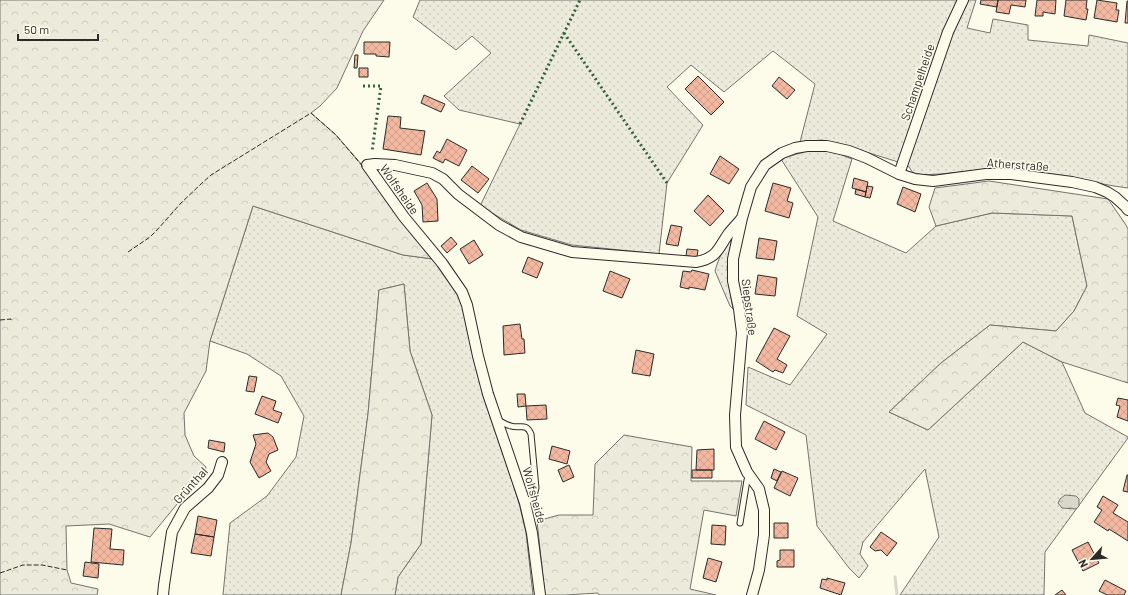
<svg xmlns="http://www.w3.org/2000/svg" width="1128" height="595" font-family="Barlow,sans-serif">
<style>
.grass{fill:url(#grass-dots);stroke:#74746e}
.forest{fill:url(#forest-crowns);stroke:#74746e}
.water{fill:url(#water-ripples);stroke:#74746e}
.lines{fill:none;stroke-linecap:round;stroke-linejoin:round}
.stream{stroke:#d8d7c9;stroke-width:3}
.building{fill:url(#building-cross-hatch);stroke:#2b2b2b}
.lane-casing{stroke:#2b2b2b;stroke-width:7}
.street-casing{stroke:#2b2b2b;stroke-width:12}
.lane{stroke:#fdfbea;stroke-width:5}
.street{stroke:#fdfbea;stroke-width:10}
.hedge{stroke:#34623c;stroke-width:3;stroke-dasharray:2 3;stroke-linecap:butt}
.fence{stroke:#2b2b2b;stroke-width:1;stroke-dasharray:5 2;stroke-linecap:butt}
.labels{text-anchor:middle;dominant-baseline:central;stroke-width:3;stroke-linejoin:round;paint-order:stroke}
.street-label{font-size:12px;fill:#2b2b2b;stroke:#fdfbea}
</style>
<defs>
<pattern id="grass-dots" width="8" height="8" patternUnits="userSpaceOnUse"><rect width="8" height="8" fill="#ecebdb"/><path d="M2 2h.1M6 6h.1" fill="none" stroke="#cbcabc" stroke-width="1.8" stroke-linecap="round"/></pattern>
<pattern id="forest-crowns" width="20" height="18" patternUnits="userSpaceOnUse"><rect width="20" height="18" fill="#ecebdb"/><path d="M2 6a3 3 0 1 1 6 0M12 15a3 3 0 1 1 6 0" fill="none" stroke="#cbcabc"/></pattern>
<pattern id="water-ripples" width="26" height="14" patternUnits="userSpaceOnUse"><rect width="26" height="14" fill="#d8d7c9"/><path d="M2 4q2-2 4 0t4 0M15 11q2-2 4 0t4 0" fill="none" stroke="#bab9ad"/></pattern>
<pattern id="building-cross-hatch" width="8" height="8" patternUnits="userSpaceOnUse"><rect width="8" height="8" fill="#f2b8a0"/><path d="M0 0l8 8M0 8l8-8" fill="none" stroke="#d09e8a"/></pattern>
</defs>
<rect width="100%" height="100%" fill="#fdfbea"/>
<!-- grass -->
<path class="grass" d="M420,0H976L967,28L990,33L993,19L1028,25V40L1088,46L1089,35L1128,43V188L1114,186L1009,167L940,174L922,175L913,173L909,167L895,161L856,149L822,140L800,142L815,84L773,51L724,92L691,65L667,87L703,125L667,183L659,254L572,245L521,230L480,206L520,124L459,110L444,96L491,53L472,36L456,50L413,17Z
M829,150L852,159L833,221L906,253L936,226L992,213L1072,216L1087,286L1074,311L1056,331L990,325L941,363L889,412L928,430L1023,342L1062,362L1085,413L1128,437V438L1045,552L1044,595H900L939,537L925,469L863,542L860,554L868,566L859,578L849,568L817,526L806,435L746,405L748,367L790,385L827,334L797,316L818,217L781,159L807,151Z
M253,206L403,255L433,259L458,292L464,307L496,430L519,503L526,533L533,595H395L398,577L421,544L432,415L410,351L404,284L379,290L368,414L351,543L341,595H223L230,523L267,496L296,457L304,416L281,376L247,354L210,341Z
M733,238L727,267L729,285L733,309L730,306L715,271C719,257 723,249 733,238Z"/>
<!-- forest -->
<path class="forest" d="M0,0H384L363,31L337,88L320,106L311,113L336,135L363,166L433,259L403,255L253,206L210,341L206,371L184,413L185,435L194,456L206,467L204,476L187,492L150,537L109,524L66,526L67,570L71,583L98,589L97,595H0Z
M989,181L1108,199L1126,225L1128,229V383L1062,362L1023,342L928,430L889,412L941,363L990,325L1056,331L1074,311L1087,286L1072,216L992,213L936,226L929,207L935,188Z
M404,284L410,351L432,415L421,544L398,577L395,595H341L351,543L368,414L379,290Z
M624,435L692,447L691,481H742L736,516L704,510L690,589L716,595H599L598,593L565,595H545L537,521L559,515H593L595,464Z"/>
<!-- water -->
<path class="water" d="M1065,495L1076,496L1079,499V506L1076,509L1062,508L1058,503L1060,499Z"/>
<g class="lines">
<!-- stream -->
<path class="stream" d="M895,577L897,595"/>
</g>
<!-- building -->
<path class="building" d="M981,0H998L997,7L980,4Z
M998,0H1026L1025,7L1011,5L1009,14L996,12Z
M1037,0H1056L1055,14L1043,12V16H1035Z
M1066,0H1087L1086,9H1088L1086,20L1064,16Z
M1097,0L1117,3L1116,10H1119L1117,22L1094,18Z
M1127,1H1128V23H1125Z
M364,42H390L389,57L376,56V54H364Z
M355,55H358L357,68H354Z
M359,68H368V77H359Z
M698,76L724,102L711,115L685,89Z
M779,77L795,90L787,99L772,86Z
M424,95L445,104L441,112L421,103Z
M388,116L401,117L400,128L425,131L421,155L383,149Z
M447,139L467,150L459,166L445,159L443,163L433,158L437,151L440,153Z
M720,156L739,169L729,184L710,174Z
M472,166L489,179L478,193L461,180Z
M854,178L868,182L866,192L852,188Z
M427,183L437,199L438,221L423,222L422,205L414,191Z
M773,183L791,188L787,201L793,203L789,218L765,211Z
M867,186L873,187L870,198L865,197Z
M903,187L921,194L915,212L897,204Z
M856,189L866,192L865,197L855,194Z
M708,195L724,211L710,226L694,211Z
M671,225L682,227L678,246L666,244Z
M451,237L457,244L447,253L441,246Z
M759,238L777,241L774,260L756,258Z
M474,240L483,255L469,264L460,249Z
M687,249L698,250L697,257L686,256Z
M528,257L543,263L537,278L522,272Z
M692,270L709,274L705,290L689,287V289L680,287L683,271L691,272Z
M610,271L630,279L622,298L603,291Z
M758,275L777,278L775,296L755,294Z
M520,324L522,339H524L525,353L504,355L503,326Z
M774,328L790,336L777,359L787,365L783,373L775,370L773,372L756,361Z
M636,350L654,354L650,376L632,373Z
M249,376L257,377L254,392L246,391Z
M517,394H525L526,406L518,407Z
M262,396L276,401L273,410L282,413L278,423L255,414Z
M1118,398L1128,400V421L1117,417L1120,406L1116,405Z
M546,405L547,419L527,420L526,406Z
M764,421L785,432L776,450L755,439Z
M268,433L273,437L278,450L269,454L266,462L271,471L259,478L250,462L256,444L253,435Z
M209,440L225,443L224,452L208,448Z
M552,446L570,451L567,464L549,459Z
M714,449V470H696L697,450Z
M569,465L574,477L563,482L558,470Z
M774,469L781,472L777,481L771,478Z
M692,470H712V478H692Z
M782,471L798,478L790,496L774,488Z
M1127,475H1128V492L1123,491Z
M1103,496L1118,505L1113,513L1128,522V541L1109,529L1108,531L1094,522L1102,510L1097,507Z
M198,516L217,520L214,537L195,534Z
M774,523H788V538H774Z
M712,525L726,526L725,545L711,544Z
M94,528L112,529L110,549L124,550L123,565L91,562Z
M881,532L897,543L887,556L881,550L875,551L870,547Z
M195,534L214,537L211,556L191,553Z
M1088,542L1099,563L1083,571L1072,550Z
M780,550H794V567H777V561L780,560Z
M708,558L722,562L716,582L703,578Z
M85,562L99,564L98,578L83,576Z
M827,578L845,583L841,595L820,588L822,579L827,580Z
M1105,580L1126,591L1124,595H1107L1099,591Z
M1062,590L1066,595H1055Z"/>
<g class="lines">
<defs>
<path id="lane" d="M498,420C502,422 506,425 511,426C520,429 526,422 531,434L536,488L534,496L525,503
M740,523L747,480L750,477"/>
<path id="street" d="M899,174L948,32L963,0
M163,595L164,585L172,532L185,508L208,488L218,475L222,462
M540,595L532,533L525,503L488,394L478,356L467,305L462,292L442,263L404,217L367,165L375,164L395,165L432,173L443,179L458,194L499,225L521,237L572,252L696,262C718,258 718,248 729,233C733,228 738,223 742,218
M752,595L759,570L764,535V510L759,489L747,472L736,447L735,415L742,333L739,309L733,281V259L742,218L751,187L765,165L782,153L795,148L807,146H827L849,151L867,158L899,174L915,179L933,181L986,174H1011L1072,182L1095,187L1107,192L1115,197L1125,206L1128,210"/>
</defs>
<!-- lane casing -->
<use href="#lane" class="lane-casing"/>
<!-- street casing -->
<use href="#street" class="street-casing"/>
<!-- lane -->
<use href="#lane" class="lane"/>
<!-- street -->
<use href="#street" class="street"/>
<!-- hedge -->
<path class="hedge" d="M564,33L667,183
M363,86H381L372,152
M520,124L564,33L580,0"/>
<!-- fence -->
<path class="fence" d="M128,252L150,237L158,229L181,203L201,184L211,175L311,113L336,135L364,168
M0,320L11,319V322
M0,573L23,565H42L67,570"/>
</g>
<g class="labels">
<!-- street labels -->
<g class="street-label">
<text transform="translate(917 82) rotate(-71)">Schampelheide</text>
<text transform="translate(1018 164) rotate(4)">Atherstraße</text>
<text transform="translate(400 189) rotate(55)">Wolfsheide</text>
<text transform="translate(750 307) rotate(83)">Siepstraße</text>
<text transform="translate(190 485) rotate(-48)">Grünthal</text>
<text transform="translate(535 495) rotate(74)">Wolfsheide</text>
</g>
</g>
<!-- north arrow -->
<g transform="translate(1092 559) rotate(243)" stroke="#fdfbea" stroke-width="3" paint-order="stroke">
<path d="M0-3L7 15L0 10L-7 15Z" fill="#2b2b2b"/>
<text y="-6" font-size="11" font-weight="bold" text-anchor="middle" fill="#2b2b2b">N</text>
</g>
<!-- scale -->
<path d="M18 34v6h80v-6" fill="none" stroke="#2b2b2b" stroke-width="2"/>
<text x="24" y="34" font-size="12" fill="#2b2b2b" stroke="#fdfbea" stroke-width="3" paint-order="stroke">50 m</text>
</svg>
